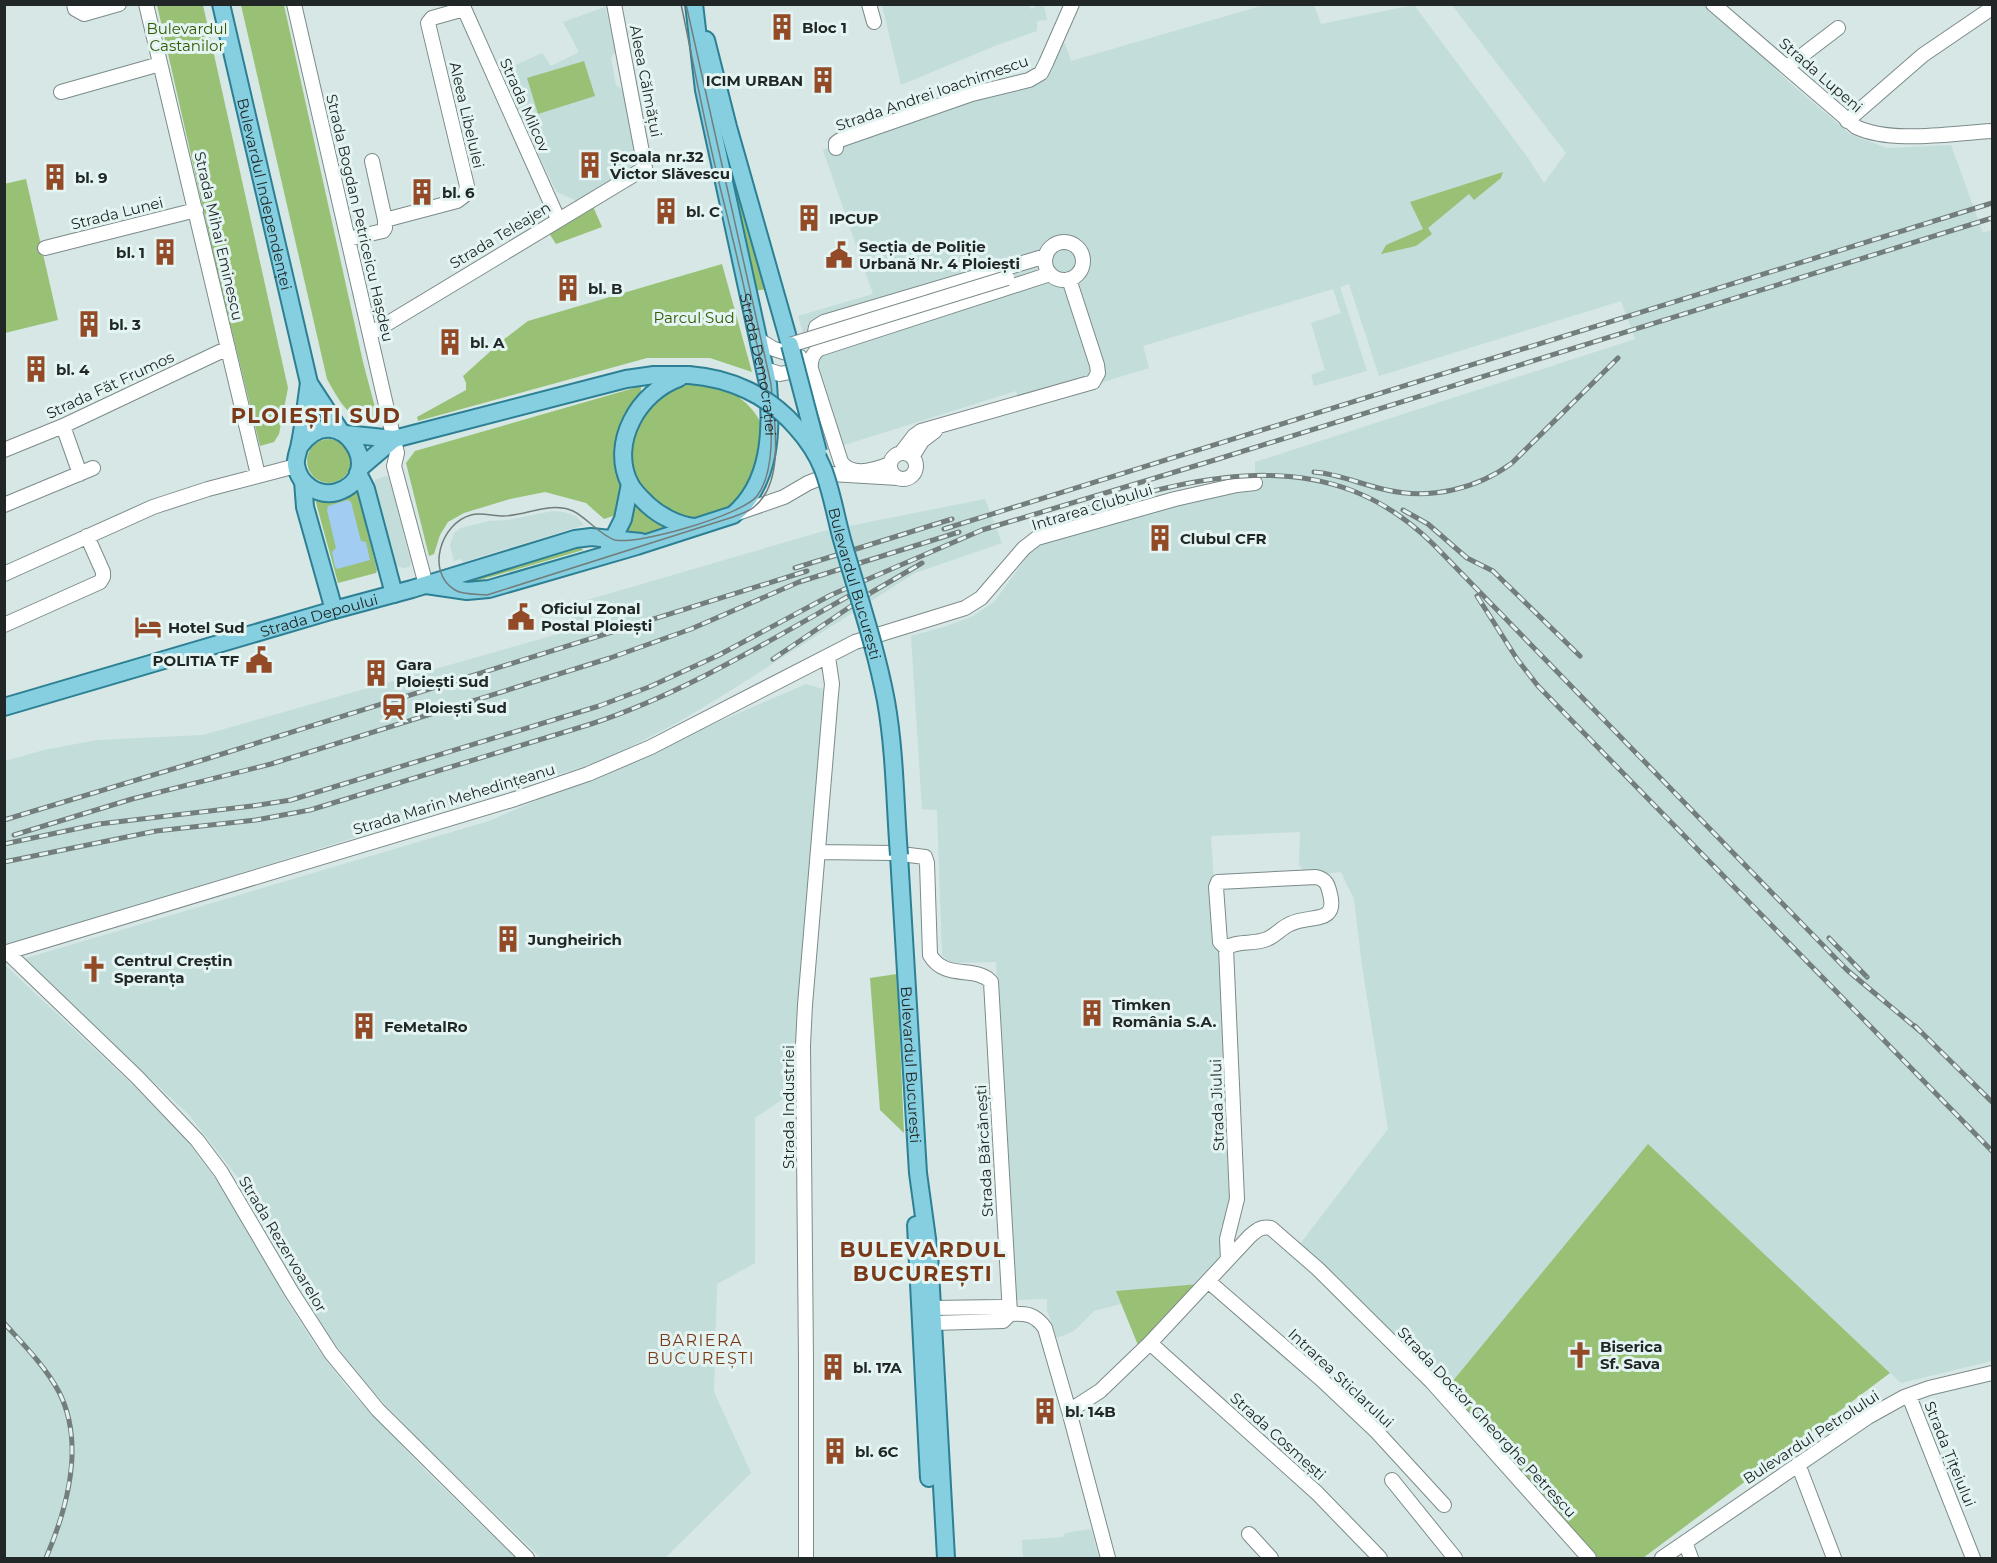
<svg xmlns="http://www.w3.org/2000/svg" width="1997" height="1563" font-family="Montserrat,sans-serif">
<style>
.built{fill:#c3dddb}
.green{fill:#98c176}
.water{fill:#a3ccf3}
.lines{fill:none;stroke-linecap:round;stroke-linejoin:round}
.minor-casing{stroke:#7c8b8a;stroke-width:16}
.major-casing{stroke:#2d7f93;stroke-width:20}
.minor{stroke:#fff;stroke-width:14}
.major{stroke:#85cfe1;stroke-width:16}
.tram{stroke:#737e7c;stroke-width:1.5}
.rail-casing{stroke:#737e7c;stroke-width:5}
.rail{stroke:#e3f4f2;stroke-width:3;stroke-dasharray:9;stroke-linecap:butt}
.minor-bridge-casing{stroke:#7c8b8a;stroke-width:16;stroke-linecap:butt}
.major-bridge-casing{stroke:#2d7f93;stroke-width:20;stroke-linecap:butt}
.minor-bridge{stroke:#fff;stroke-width:14}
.major-bridge{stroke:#85cfe1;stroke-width:16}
.labels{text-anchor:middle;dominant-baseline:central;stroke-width:6;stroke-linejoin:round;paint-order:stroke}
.poi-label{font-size:15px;font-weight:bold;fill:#212726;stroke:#e3f4f2;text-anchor:start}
.park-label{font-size:15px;fill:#335800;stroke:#e3f4f2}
.street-label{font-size:15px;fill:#212726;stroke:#e3f4f2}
.neighbourhood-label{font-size:16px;letter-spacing:1.5px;fill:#7a3a19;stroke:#e3f4f2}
.district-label{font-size:21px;font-weight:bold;letter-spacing:1.5px;fill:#7a3a19;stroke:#e3f4f2}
</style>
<rect width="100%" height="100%" fill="#d6e7e5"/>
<!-- built -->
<path class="built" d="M1028,4L1031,9L1039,5H1044L1047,20L1037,21V31L997,45L901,85L882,5Z
M1264,5H1314L1321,24L1414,5L1528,158L1544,183L1566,153L1452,5H1707L1790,83L1850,134L1887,148L1951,145L1983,233L1992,230V1361L1901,1383L1648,1145L1447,1388L1300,1244L1388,1129L1362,966L1354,899L1341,872L1308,876L1299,865L1300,832L1211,836L1234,1203L1230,1225L1221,1226L1222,1259L1138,1345L1121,1304L1094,1311L1074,1331L1057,1338L1047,1310V1299L1015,1300L996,962L950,963L942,955L937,810L922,809L911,636L947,626L973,616L994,602L1035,546L1216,491L1251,492V486H1255V462L1635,339L1621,301L1379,376L1349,284L1340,287L1367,371L1314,386L1311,375L1325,370L1311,323L1341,313L1333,289L1143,346L1149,368L1021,407L1016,391L838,447L798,316L873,294L823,150L1032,70L1053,49L1065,43L1071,61Z
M605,7L616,51L611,58L616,85L627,94L639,165L581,200H575L557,192L554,187L500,72L542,53L551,66L579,52L563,22Z
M386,476L389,478L391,484L411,563L409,567L404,568L395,566L392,558L374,484L375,480Z
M985,499L1002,543L915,573L722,696L680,721L605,760L5,946V761L44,750L97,740L203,735L558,634L587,600L824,531Z
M553,511L564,512L576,516L584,525L463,562L461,559L454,561L450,546L454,533L461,528L489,521L507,520Z
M806,684L823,689L796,1090L755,1118V1263L717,1284L714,1392L751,1473L665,1558H541L420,1441L359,1377L325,1330L306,1297L265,1212L189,1115L23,959L489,821Z
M4,964L137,1089L186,1139L225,1192L257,1245L287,1301L317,1348L349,1390L423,1468L516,1558H5Z
M1091,1529L1099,1558H1023L1022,1540L1063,1537L1065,1533Z"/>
<!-- green -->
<path class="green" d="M157,5H203L288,388L279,434L274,442L260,446L217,270Z
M241,5H284L363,362L377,415C351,428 338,398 327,379Z
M584,61L595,96L538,114L527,78Z
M720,116L767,289L753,291L716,117Z
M1503,172L1501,178L1474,200L1469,194L1428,228L1432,234L1416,246L1381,254L1386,245L1423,229L1410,202Z
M26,179L58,320L5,333L4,184Z
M592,204L602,227L556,244L547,230Z
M722,264L752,372L710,358H647L418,421L417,417L466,390V383L463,376L503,340L528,321Z
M688,383C695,383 704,382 711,384C735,390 768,414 763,443C759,462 750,482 744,501L707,519L685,518L665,511L635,481L629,460L636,419L667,389Z
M641,386V395L630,412L623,504L616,515L604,519L586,503L545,492L510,499L464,513L448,522L440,535L434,554L429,556L406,463L415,451Z
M307 461a22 22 0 1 1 44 0a22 22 0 1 1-44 0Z
M355,489L357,490L377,570L376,573L338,583L316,503L317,499Z
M634,503H637L671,527L630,539L625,536L631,521Z
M581,547L583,550L470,583L469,580Z
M897,974L904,1133L880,1110L870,978Z
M1648,1144L1890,1373L1643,1558H1595L1447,1388Z
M1200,1284L1138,1345L1116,1291Z"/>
<!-- water -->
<path class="water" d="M348,500L351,502L361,541L366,542L370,560L337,569L335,567L332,552L336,548L327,510L328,506Z"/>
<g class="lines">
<defs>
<path id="minor" d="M74,4L75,9L84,14L119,4
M146,4L258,475
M294,4L397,453L394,466L426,585
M462,4L558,219
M869,4L874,22
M1713,4L1856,127C1892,144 1952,133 1992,131
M1787,67L1838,28
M61,92L160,64
M1847,121L1923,55L1992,8
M836,148V143L840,140L972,94L1029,80L1041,73L1046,63L1072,4
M372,161L385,220
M348,239L383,231L385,228V220L457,201L465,195L467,186L428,23L432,18L464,9
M1045 261a19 19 0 1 1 38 0a19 19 0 1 1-38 0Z
M45,248L196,210
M370,334L645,168L614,4
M759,340L774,349L800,357
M818,347L815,332L816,327L824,322L1046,256
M765,369L780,374L805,369
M63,426L80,474
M4,450L63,426L228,348
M901,453L914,436L921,431L1093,382L1098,373L1097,365L1069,279
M890 466a13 13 0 1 1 26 0a13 13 0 1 1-26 0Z
M912,457L922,441L935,431
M890,464C875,470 851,477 841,462L811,369C810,361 812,354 819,349L1050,274
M4,505L93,468
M735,514L784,497L808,483L831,474L898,478
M4,574L153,507L208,489L296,466
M4,625L100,582L103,577V572L87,536
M818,852L893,853L925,857L927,863L930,955C945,981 976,965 991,982L1010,1314C1026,1313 1035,1314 1045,1328L1069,1411L1108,1558
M1316,877C1326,879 1328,885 1330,894C1338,925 1310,914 1290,924C1281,928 1275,936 1267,939C1253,945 1238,940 1226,948L1220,942L1216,887L1218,882Z
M1226,948L1237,1199L1227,1239L1228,1259
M7,952L137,1077L197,1140L221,1172L291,1291L331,1353L378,1410L527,1558
M4,953L515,799L588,774L651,747L855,642L965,608L981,598L1024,548L1037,538L1175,499L1237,485L1255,483
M1208,1281L1322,1380L1377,1432L1444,1505
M932,1308L1002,1307L1010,1314L1003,1321L933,1323
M1150,1343L1317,1493L1380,1558
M1909,1396L1973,1558
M1069,1411L1100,1391L1150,1343L1250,1236C1257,1230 1261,1226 1271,1228L1318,1269L1432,1382L1589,1558
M1798,1464L1834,1558
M1392,1480L1455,1558
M1249,1534L1271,1558
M1685,1542L1691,1558
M806,1558V1361L803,1045L805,1005L831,694L832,684L828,657
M1662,1558L1868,1417L1904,1397L1929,1388L1992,1373"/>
<g id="major">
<path id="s1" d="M221,4L309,383L341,432"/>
<path d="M706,40L728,127L790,345"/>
<path d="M679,378C639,392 609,443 630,484C634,492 642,499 648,505C660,516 678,525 694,527"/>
<path d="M345,434L394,439L626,379L654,375H689"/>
<path d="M300,446C338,394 391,475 337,492C319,497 299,485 296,465C295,457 299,451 300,443C304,423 306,403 309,383"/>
<path d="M360,468L394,439"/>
<path d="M358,473L366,489L394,594"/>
<path d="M303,481L305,507L334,610"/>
<path d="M609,547L623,519L630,484"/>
<path d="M426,585L467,591L489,589L637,546L733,515C771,483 772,430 768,384L704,90L694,4"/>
<path id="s2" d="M4,707L334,610L412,589L575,539L591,537L641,542"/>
<path id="s3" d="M899,855L918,1173L929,1253L946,1558"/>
<path d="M916,1225L929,1478"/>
</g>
</defs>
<!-- minor casing -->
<use href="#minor" class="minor-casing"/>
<!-- major casing -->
<use href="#major" class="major-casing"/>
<!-- minor -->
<use href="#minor" class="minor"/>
<!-- major -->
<use href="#major" class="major"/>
<!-- tram -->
<path class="tram" id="s4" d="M681,4C695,70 707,137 724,203C735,247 745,291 755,336C763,370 773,412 771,447C770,464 767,483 757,496C742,515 639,545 615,540C601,536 586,517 573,511C550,501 526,516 503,516C493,516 480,512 471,515C441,523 425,572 455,590C463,595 477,594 487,595L733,517C740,514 748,512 754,507C786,482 774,419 771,384L686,4"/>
<defs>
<path id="rail" d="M1314,472C1340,474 1362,485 1387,490C1430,500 1477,489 1512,463L1618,358
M1081,510C1206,475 1330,441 1434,545L1847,970L1921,1032
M1403,510L1428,524L1467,558L1493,571L1580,656
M944,529L1992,203
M795,568L952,519
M1477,596L1517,659L1538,686L1992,1151
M773,659L872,592L922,563
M4,820L206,759L807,571
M14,835L132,799L271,764L610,658L691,629L799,582L959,532
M4,844L99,824L252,806L291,800L599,706L649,687L719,655L831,595L982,530L1218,459L1992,218
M4,862L156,831L256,820L310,810L591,724C688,692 775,637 863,588
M1829,938L1867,977
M1915,1026L1992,1102
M4,1323C24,1345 45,1366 59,1392C85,1443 67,1509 46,1558"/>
</defs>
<!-- rail casing -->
<use href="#rail" class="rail-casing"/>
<!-- rail -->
<use href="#rail" class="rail"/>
<defs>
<path id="minor-bridge" d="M790,345L1007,278"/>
<g id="major-bridge">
<path d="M790,345L818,452"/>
<path id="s5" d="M689,375C730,378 768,395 796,427C806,438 817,454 823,469C832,492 836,519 843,543C858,595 876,648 886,701C895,752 895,804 899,855"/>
</g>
</defs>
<!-- minor-bridge casing -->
<use href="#minor-bridge" class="minor-bridge-casing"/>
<!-- major-bridge casing -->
<use href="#major-bridge" class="major-bridge-casing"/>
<!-- minor-bridge -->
<use href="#minor-bridge" class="minor-bridge"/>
<!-- major-bridge -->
<use href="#major-bridge" class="major-bridge"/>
</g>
<!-- icons -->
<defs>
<symbol id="building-bare" viewBox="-9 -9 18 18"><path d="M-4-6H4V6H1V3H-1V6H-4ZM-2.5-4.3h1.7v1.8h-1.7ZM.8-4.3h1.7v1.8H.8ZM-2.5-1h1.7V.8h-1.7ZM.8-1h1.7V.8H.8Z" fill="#924a27" stroke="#e3f4f2" stroke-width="2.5" paint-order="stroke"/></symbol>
<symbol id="civic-bare" viewBox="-9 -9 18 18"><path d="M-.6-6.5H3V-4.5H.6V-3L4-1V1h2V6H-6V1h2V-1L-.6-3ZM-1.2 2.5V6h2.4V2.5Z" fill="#924a27" stroke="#e3f4f2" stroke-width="2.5" paint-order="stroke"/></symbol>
<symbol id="hotel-bare" viewBox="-9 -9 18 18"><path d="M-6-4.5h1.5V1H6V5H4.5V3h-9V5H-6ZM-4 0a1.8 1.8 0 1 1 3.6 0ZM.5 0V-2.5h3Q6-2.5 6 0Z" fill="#924a27" stroke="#e3f4f2" stroke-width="2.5" paint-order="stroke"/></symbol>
<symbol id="station-bare" viewBox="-9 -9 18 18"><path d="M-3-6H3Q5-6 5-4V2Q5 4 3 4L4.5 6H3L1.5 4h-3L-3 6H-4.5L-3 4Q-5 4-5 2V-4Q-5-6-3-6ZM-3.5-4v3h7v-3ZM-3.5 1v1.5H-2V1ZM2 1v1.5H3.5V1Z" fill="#924a27" stroke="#e3f4f2" stroke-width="2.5" paint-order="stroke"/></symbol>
<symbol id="church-bare" viewBox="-9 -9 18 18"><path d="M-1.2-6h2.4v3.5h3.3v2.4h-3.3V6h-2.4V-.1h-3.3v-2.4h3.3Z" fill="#924a27" stroke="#e3f4f2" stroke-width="2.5" paint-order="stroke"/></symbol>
</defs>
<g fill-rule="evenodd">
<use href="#building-bare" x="763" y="8" width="38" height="38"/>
<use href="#building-bare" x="804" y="61" width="38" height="38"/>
<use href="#building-bare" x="571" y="146" width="38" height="38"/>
<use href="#building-bare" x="36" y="158" width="38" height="38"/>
<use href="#building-bare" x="403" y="173" width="38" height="38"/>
<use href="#building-bare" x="647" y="192" width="38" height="38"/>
<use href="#building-bare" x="790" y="199" width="38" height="38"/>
<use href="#building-bare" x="146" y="233" width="38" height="38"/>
<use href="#civic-bare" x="820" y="236" width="38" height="38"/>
<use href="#building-bare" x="549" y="269" width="38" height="38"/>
<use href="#building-bare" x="70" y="305" width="38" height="38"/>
<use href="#building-bare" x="431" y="323" width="38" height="38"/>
<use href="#building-bare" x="17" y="350" width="38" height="38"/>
<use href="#building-bare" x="1141" y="519" width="38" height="38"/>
<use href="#civic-bare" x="502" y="598" width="38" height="38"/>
<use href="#hotel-bare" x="129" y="608" width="38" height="38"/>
<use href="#civic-bare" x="240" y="641" width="38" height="38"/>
<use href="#building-bare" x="357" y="654" width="38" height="38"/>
<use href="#station-bare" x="375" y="688" width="38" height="38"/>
<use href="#building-bare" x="489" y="920" width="38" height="38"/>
<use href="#church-bare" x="75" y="950" width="38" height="38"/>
<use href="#building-bare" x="1073" y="994" width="38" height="38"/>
<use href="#building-bare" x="345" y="1007" width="38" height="38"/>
<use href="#church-bare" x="1561" y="1336" width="38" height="38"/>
<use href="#building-bare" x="814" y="1348" width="38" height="38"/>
<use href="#building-bare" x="1026" y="1392" width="38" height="38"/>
<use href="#building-bare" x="816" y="1432" width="38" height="38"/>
</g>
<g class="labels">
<!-- poi labels -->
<g class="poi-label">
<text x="802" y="27">Bloc 1</text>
<text x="803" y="80" text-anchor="end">ICIM URBAN</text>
<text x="610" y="156">Școala nr.32<tspan x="610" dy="17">Victor Slăvescu</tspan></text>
<text x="75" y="177">bl. 9</text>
<text x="442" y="192">bl. 6</text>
<text x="686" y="211">bl. C</text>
<text x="829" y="218">IPCUP</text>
<text x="859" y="246">Secția de Poliție<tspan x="859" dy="17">Urbană Nr. 4 Ploiești</tspan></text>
<text x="145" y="252" text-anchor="end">bl. 1</text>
<text x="588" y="288">bl. B</text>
<text x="109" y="324">bl. 3</text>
<text x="470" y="342">bl. A</text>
<text x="56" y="369">bl. 4</text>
<text x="1180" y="538">Clubul CFR</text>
<text x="541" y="608">Oficiul Zonal<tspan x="541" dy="17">Postal Ploiești</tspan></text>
<text x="168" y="627">Hotel Sud</text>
<text x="239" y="660" text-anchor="end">POLITIA TF</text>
<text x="396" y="664">Gara<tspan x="396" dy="17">Ploiești Sud</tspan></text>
<text x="414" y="707">Ploiești Sud</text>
<text x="528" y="939">Jungheirich</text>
<text x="114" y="960">Centrul Creștin<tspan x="114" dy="17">Speranța</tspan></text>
<text x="1112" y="1004">Timken<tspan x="1112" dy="17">România S.A.</tspan></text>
<text x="384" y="1026">FeMetalRo</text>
<text x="1600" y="1346">Biserica<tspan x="1600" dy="17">Sf. Sava</tspan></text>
<text x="853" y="1367">bl. 17A</text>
<text x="1065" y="1411">bl. 14B</text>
<text x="855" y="1451">bl. 6C</text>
</g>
<!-- park labels -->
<g class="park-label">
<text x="187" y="28">Bulevardul<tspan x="187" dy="17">Castanilor</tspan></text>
<text x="694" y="317">Parcul Sud</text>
</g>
<!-- street labels -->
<g class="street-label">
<text transform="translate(1821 75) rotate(41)">Strada Lupeni</text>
<text transform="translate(646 81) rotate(79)">Aleea Călmățui</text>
<text transform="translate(932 93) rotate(-19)">Strada Andrei Ioachimescu</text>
<text transform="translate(525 105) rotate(66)">Strada Milcov</text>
<text transform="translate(467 115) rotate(77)">Aleea Libelulei</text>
<text stroke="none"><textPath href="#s1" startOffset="195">Bulevardul Independenței</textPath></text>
<text transform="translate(117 213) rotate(-14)">Strada Lunei</text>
<text transform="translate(360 218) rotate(77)">Strada Bogdan Petriceicu Hașdeu</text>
<text transform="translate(500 235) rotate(-31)">Strada Teleajen</text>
<text transform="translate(219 236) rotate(77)">Strada Mihai Eminescu</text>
<text stroke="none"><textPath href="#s4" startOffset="369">Strada Democrației</textPath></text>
<text transform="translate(110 385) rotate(-25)">Strada Făt Frumos</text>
<text transform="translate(1092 507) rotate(-17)">Intrarea Clubului</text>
<text stroke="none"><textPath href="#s5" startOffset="291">Bulevardul București</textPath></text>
<text stroke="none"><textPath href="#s2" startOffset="328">Strada Depoului</textPath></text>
<text transform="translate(454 799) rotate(-17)">Strada Marin Mehedințeanu</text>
<text stroke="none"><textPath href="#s3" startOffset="210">Bulevardul București</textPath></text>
<text transform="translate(1217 1105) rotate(-92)">Strada Jiului</text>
<text transform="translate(788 1107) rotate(-90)">Strada Industriei</text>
<text transform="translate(984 1151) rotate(-93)">Strada Bărcănești</text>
<text transform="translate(283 1244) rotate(59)">Strada Rezervoarelor</text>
<text transform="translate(1341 1378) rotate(43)">Intrarea Sticlarului</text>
<text transform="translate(1487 1422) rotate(47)">Strada Doctor Gheorghe Petrescu</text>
<text transform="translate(1278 1436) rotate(42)">Strada Cosmești</text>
<text transform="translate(1811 1437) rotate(-33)">Bulevardul Petrolului</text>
<text transform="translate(1950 1454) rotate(68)">Strada Țițeiului</text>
</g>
<!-- neighbourhood labels -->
<g class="neighbourhood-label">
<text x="701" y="1340">BARIERA<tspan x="701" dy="18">BUCUREȘTI</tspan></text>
</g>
<!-- district labels -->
<g class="district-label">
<text x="316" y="415">PLOIEȘTI SUD</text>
<text x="923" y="1249">BULEVARDUL<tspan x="923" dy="24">BUCUREȘTI</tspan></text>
</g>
</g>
<!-- border -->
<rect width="1997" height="1563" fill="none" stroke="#212726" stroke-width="12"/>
</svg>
